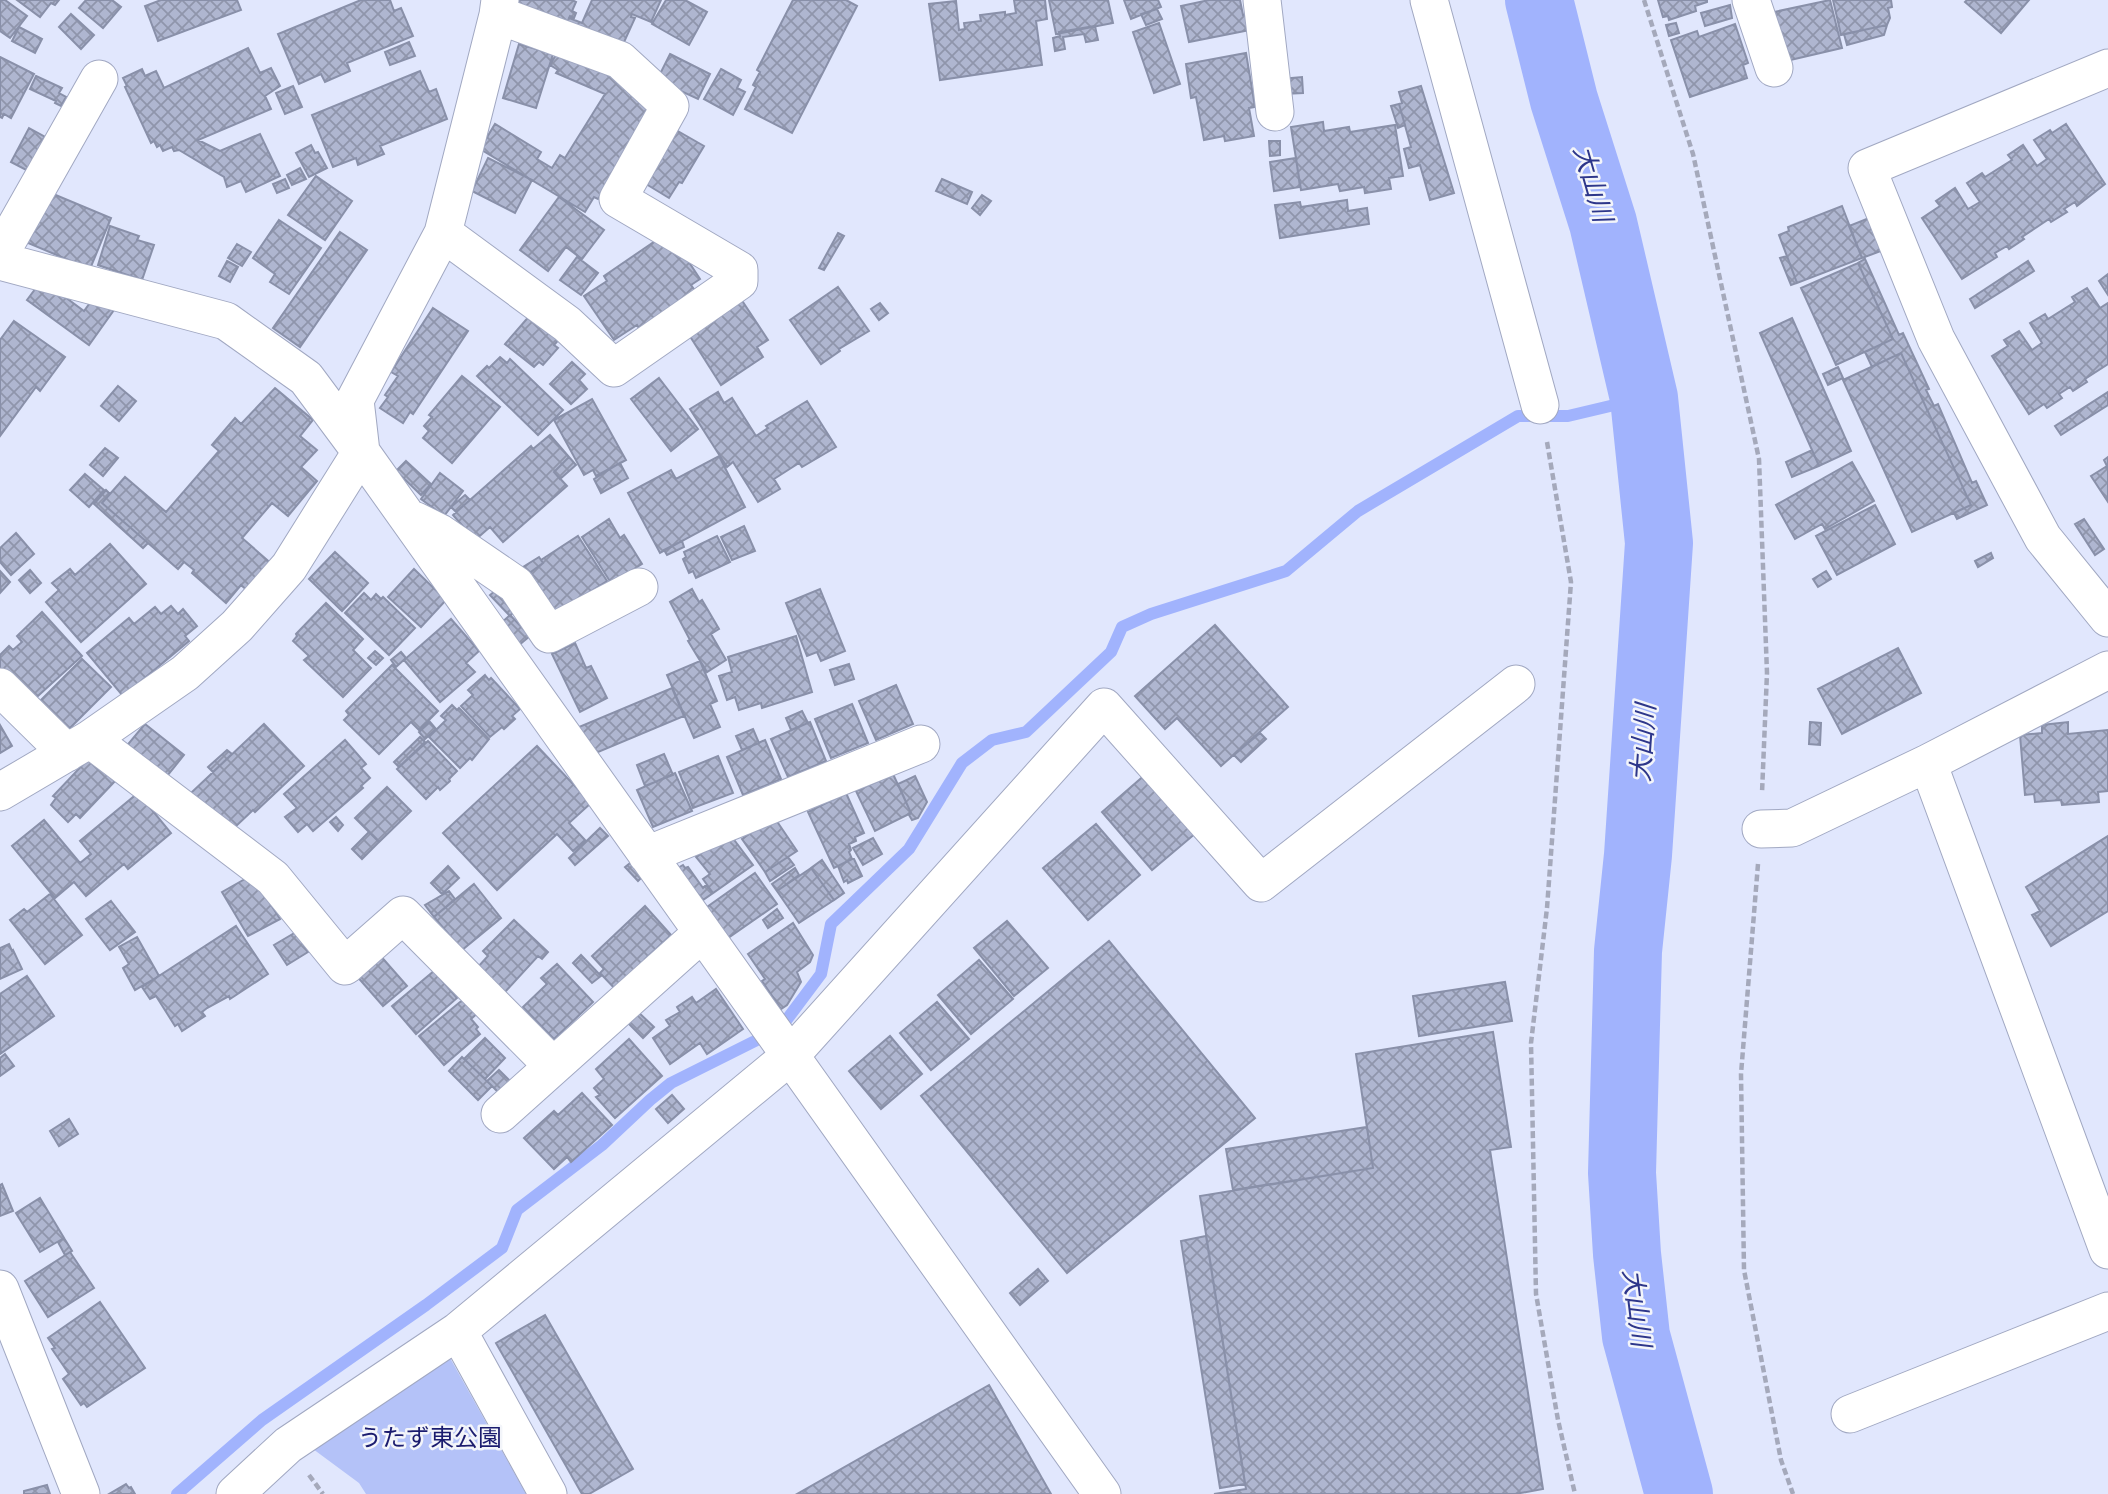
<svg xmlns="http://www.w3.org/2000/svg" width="2108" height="1494" font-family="Signika,'Noto Sans JP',sans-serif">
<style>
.park{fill:#b4c2f8}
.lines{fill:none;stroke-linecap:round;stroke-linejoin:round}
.stream{stroke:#a1b3fd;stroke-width:12}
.river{stroke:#a1b3fd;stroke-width:68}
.building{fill:url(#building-cross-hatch);stroke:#8990a9;stroke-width:2}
.minor-casing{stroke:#a1a8c2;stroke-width:39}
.path{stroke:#a5a9bb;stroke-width:4.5;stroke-dasharray:7 3.5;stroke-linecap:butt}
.minor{stroke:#fff;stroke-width:37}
.labels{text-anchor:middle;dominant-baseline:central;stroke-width:5;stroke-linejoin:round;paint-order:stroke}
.park-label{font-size:24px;fill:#1b1c6f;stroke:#f3f5fa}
.water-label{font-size:26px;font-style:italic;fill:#2d368a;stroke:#f3f5fa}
</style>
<defs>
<pattern id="building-cross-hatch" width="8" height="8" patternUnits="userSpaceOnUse" patternTransform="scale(1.75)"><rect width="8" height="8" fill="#afb6d0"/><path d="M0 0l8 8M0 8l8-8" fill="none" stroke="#8f95ab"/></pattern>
</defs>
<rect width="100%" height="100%" fill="#e1e7fd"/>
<!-- park -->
<path class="park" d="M450,1358L526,1494H366L359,1483L313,1449Z"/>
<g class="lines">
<!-- stream -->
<path class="stream" d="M177,1494L262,1420L426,1305L502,1248L517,1210L602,1145L650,1100L671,1083L755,1041L785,1022L821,974L831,924L909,849L962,763L992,740L1026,732L1111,652L1122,627L1151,614L1286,571L1358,511L1518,416H1568L1644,398"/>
<!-- river -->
<path class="river" d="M1539,0L1564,100L1603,223L1644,398L1659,543L1638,855L1628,951L1622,1173L1627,1254L1636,1336L1679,1494"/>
</g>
<!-- building -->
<path class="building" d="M0,0H5L27,16L10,38L0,31Z
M17,0H59L55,5L51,3L40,17Z
M86,0H112L121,7L103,28L79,8Z
M161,0H237L241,10L158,41L145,6Z
M361,0H390L394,11L401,8L413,36L347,63L350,71L325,82L321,74L299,84L278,34Z
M519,0H572L576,2L572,11L576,13L574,18L570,16L569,18L582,23L592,0H661L651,22L632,14L631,17L635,18L620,51L517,6Z
M666,0H685L707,12L689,45L652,24Z
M793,0H846L857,6L792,133L745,109L756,87L753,85L760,72L757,70Z
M1014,0H1045L1047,19L1036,21L1042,65L940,80L929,4L956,1L959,30L965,29L964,23L981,21L980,15L1005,12V15L1016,13Z
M1049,0H1108L1113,23L1056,34Z
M1124,0H1158L1161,7L1131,19Z
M1209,0H1240L1243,15L1247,14L1250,30L1189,42L1181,6Z
M1658,0H1707V2L1695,6L1696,11L1669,20L1668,16L1663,17Z
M1830,0L1842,48L1786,61L1774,12Z
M1833,0H1891L1892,7L1888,8L1890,18L1887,25L1841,35Z
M1967,0H2029L2001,33L1965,2Z
M1730,5L1732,18L1705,26L1701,13Z
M1157,9L1162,19L1146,25L1141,14Z
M71,14L94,35L81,49L59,27Z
M1159,23L1180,84L1154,93L1133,32Z
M1676,23L1679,33L1669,36L1666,25Z
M1735,24L1748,63L1743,65L1747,78L1690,97L1671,40L1697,31L1699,37Z
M1887,25L1884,35L1847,45L1844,34Z
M1095,26L1098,40L1086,42L1084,34L1063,37L1065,49L1055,51L1053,38L1060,36L1059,32Z
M19,27L42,39L35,53L12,41Z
M409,42L415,56L390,65L385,52Z
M519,44L553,54L536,108L503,98Z
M561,46L632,86L657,116L598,199L594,197L585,212L480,149L495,124L541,152L537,159L552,168L560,155L565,158L605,94L556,73L558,70L550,65Z
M248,48L260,73L271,68L280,86L265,96L271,109L198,140L220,151L260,134L280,176L246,192L241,181L227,187L224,177L179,150L174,151L172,147L163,151L160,145L157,147L154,141L151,143L125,87L127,86L123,78L142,69L145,76L156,71L164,88Z
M1246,53L1255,107L1249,108L1254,136L1225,141L1224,136L1204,140L1196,97L1191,98L1186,64Z
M670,54L710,74L698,99L657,80Z
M0,57L34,74L11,118L4,114L2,118L0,117Z
M721,69L741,80L737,88L745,92L733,115L704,99Z
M420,71L429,92L436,89L447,119L380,146L384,154L358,165L356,158L333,167L312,115Z
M36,76L62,88L59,93L66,97L61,106L55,103L56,101L30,89Z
M1302,77L1303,93L1283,94L1281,79Z
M293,86L302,107L285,114L276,93Z
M1421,86L1454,193L1430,200L1420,165L1409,168L1404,149L1411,147L1399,104L1402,103L1399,92Z
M1399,104L1405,125L1398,128L1391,106Z
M1323,122L1324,131L1349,127L1350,132L1395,125L1403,176L1389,178L1391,189L1365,193L1364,187L1340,191L1338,184L1301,190L1291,127Z
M2066,124L2105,184L2077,206L2075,202L2064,209L2067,212L2051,222L2049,219L2022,237L2024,239L2009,249L2007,246L1995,253L1997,257L1962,279L1922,218L1940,206L1936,201L1955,188L1968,209L1980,202L1967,183L1982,173L1985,177L2012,160L2008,155L2023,145L2037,166L2047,159L2034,140L2050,130L2052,133Z
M29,128L47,138L30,172L11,162Z
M676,130L704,146L682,183L679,182L669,198L646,184Z
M1269,141H1280V155L1270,156Z
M311,145L315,153L318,152L327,168L309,177L296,153Z
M488,158L532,180L515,213L472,191Z
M1296,158L1300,187L1274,191L1270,162Z
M300,168L306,179L292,185L287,175Z
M316,176L352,201L325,240L288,215Z
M285,179L289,188L277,193L273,184Z
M942,179L972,192L967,204L936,191Z
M46,191L111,218L90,269L21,240Z
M982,195L991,201L980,215L972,208Z
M559,197L604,230L582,259L566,247L548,271L520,250Z
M1347,200L1348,211L1367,208L1369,224L1280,238L1275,205L1300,202L1301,207Z
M1842,206L1862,258L1797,283L1779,235L1789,231L1788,227Z
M1869,218L1881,251L1862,258L1849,226Z
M279,220L321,248L289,294L270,282L275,274L253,258Z
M110,226L139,236L137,240L154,245L142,280L98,265Z
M340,232L367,250L300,347L273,328Z
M838,233L844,236L824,270L819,268Z
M664,235L681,250L700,279L691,285L696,292L640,330L637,325L614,340L584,296L607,281L604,276Z
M237,244L251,252L242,266L228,258Z
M1787,256L1797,283L1791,285L1780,258Z
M577,257L598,273L581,295L560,280Z
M1865,259L1899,335L1903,333L1929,389L1926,390L1934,406L1938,404L1972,483L1976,481L1987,505L1957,519L1954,513L1971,505L1901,353L1872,367L1865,352L1893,339L1858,263Z
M227,261L238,267L230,282L219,276Z
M2028,261L2034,271L1975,308L1970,299Z
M1858,263L1893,339L1836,365L1801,288Z
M2108,274V295L2099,281Z
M42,280L84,311L95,296L114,310L89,345L27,300Z
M838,287L869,331L839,349L840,351L821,364L790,320Z
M2087,288L2100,308L2108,303V364L2085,379L2087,382L2073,391L2070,387L2059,394L2062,398L2047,408L2044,404L2029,414L1992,356L2008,346L2004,340L2019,331L2032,350L2042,343L2030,323L2045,314L2048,319L2075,302L2072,297Z
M739,296L768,340L757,347L763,357L721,385L686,330Z
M880,303L888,313L879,320L871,309Z
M433,308L468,331L413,414L410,412L403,423L380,408L388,397L385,395L398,376L391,372Z
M532,313L561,337L554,345L558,348L543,365L539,362L534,367L505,344Z
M1792,318L1851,451L1819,466L1760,333Z
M14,321L65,357L40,391L36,387L0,436V340Z
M1901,353L1971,505L1912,532L1843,380Z
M500,357L507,363L510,359L563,410L538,435L477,376L487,366L489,368Z
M572,362L585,374L579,380L587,389L571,404L550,384Z
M1838,367L1843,378L1828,385L1823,374Z
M462,376L500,407L452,463L423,438L429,431L424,426L432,417L429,415Z
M659,378L698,429L671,451L631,399Z
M118,386L136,401L119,421L101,406Z
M275,388L313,420L300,436L317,450L301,467L317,481L288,516L272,503L242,538L273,565L249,592L241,585L226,603L192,573L194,570L184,562L178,569L102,503L125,477L166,512L219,451L212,445L235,418L241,424Z
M718,392L724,403L732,398L756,436L768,428L766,426L807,401L836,447L802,467L799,463L774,479L780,489L758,502L733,462L727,467L690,409Z
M2108,392V405L2061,435L2055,426Z
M592,399L626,460L596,476L593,470L584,475L554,420Z
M550,435L569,457L554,472L567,486L503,542L490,527L475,540L453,515L531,446L533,449Z
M105,448L118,458L103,476L90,465Z
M1812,450L1819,466L1792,477L1786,462Z
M719,456L745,507L660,553L628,493L671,470L676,479Z
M569,457L576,465L560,479L554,472Z
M2108,457V502L2091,476L2107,466L2104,460Z
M406,461L431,484L421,495L396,471Z
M1852,462L1874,501L1825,529L1822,524L1795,539L1776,505Z
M620,463L628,478L601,493L594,479Z
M440,473L463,491L444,516L421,499Z
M85,474L104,490L89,507L70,490Z
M106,490L110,494L102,503L148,543L143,548L94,504Z
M465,495L470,500L456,512L451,507Z
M1875,505L1895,544L1837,575L1816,536Z
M609,519L620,538L624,535L642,564L611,583L582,537Z
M2084,519L2104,549L2095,555L2075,524Z
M744,526L755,551L732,560L721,537Z
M16,533L34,554L11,575L0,562V548Z
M578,536L607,581L558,612L547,608L528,574L543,563L541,560Z
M717,536L730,562L696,578L693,571L689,573L683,559L686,557L684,552Z
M682,541L684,547L667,555L664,550Z
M110,544L146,584L81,642L46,602L59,590L52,583L70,569L75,575Z
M335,552L368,583L342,611L309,579Z
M1991,553L1993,558L1978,567L1975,561Z
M539,557L543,563L528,574L523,567Z
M414,569L446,600L421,627L388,597Z
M30,570L41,583L30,593L19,580Z
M0,571L10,582L0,593Z
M1826,571L1831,579L1818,587L1813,579Z
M501,586L520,606L510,616L490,595Z
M692,589L699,602L702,600L719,629L711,634L726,660L707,672L688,641L690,640L670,602Z
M820,589L845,651L821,661L817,652L807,656L786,603Z
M364,593L371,600L376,594L381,599L383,597L415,628L389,655L345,613Z
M326,603L363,639L353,650L371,668L343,697L304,660L309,656L293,641L297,636L296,634Z
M171,606L178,614L183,609L197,626L185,636L189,641L123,696L87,653L129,618L134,624L155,607L161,614Z
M42,612L82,656L29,704L0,672V655L9,646L13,650L22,642L17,636Z
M510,615L530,636L519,645L500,624Z
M451,619L479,651L466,663L475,672L440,702L404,660Z
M1215,625L1288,707L1221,766L1177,718L1165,729L1135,696Z
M796,636L812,692L762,708L761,703L739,710L735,697L727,700L719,676L732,672L728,657Z
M575,643L586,668L591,666L607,698L580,712L552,654Z
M1898,648L1921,693L1842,734L1818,689Z
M375,651L383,658L376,665L368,658Z
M401,652L406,658L396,667L391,660Z
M82,659L111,687L67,731L39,702Z
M700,661L717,701L710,704L720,727L694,738L667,675Z
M849,664L854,679L835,685L830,670Z
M392,665L438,711L419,730L411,722L379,754L344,720L349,715L346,711Z
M485,675L489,680L491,678L520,709L512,716L515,719L504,729L502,727L490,737L461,706L473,695L468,690Z
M896,685L913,724L876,740L859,701Z
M672,688L684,716L591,755L579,727Z
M852,704L868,743L831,758L815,719Z
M452,705L457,710L459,708L489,739L472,760L470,758L460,768L429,737L446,720L441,716Z
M802,711L808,723L791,730L786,718Z
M430,722L436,729L425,739L419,732Z
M810,722L826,761L788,777L771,739Z
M1810,722L1821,723L1820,745L1809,744Z
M2068,722V734L2108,730V791L2098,792L2099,802L2062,805L2061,800L2035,802L2034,794L2025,795L2020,735L2042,733V725Z
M145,724L184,755L163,781L124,749Z
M264,724L304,766L255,812L253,810L233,829L191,793Z
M0,725L12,746L0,753Z
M753,729L759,743L742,750L736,736Z
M1260,733L1266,739L1241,762L1234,755Z
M420,737L425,742L399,767L394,762Z
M345,740L366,764L361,768L370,778L361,786L363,788L313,831L307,824L298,832L285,817L297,808L284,794Z
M765,740L781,779L743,795L727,757Z
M428,741L457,771L449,779L450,781L440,790L438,787L426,799L397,769Z
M537,746L591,803L569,823L585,840L573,851L557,834L497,890L443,833Z
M227,750L232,754L213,772L208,767Z
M664,754L673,775L645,786L637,765Z
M92,755L117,779L80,818L76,814L68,822L51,805L56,798L53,796Z
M718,756L733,793L693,808L679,772Z
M675,773L692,811L653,827L637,790Z
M893,774L911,813L875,831L856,791Z
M1146,774L1196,833L1152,870L1102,812Z
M915,776L927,802L918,818L912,820L909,815L911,813L898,784Z
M387,787L411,811L379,842L355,818Z
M138,793L171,833L128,869L124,864L86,896L74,882L55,898L12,846L44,820L80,863L91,854L80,841Z
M846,793L864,833L855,837L856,841L849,844L851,850L849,852L852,859L834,868L808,812Z
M336,817L343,825L338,831L330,822Z
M774,817L797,851L765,872L742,839Z
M1096,824L1140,875L1088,920L1043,868Z
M600,828L608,836L575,865L569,858Z
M369,832L379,842L362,859L352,849Z
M729,833L753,865L713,893L703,879L710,874L696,857Z
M2108,836V911L2051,946L2032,915L2040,911L2026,887Z
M873,838L882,854L863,865L853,848Z
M788,857L794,865L770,881L765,872Z
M852,859H854L862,876L848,883L847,880L844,882L838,866Z
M822,860L844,893L834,900L811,868Z
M630,863L643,876L638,881L625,867Z
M683,865L685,868L688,867L703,888L706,885L713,893L700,902L676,869Z
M448,866L459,878L442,894L431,883Z
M795,868L799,875L777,891L772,884Z
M811,868L834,900L799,923L777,891Z
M755,873L777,904L728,938L707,907Z
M252,875L280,919L248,936L222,892Z
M474,884L501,918L462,950L434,917Z
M449,891L455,899L434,917L425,905Z
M50,894L82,935L45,964L10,920L24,909L27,912Z
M111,901L135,932L110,950L86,919Z
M645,906L671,935L645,959L650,964L619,993L600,973L604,969L592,956Z
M777,909L783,918L768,928L763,920Z
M514,920L548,952L542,959L538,956L504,993L477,968L488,956L483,951Z
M1007,921L1048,968L1014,996L974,948Z
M793,923L813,955L810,962L797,972L801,982L787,1005L781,1009L762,981L765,979L748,954Z
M236,926L268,974L230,999L229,996L207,1008L202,1012L205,1016L182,1031L178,1024L175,1026L156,996L150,999L142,987Z
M296,932L308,952L287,965L274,945Z
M137,937L159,976L135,990L123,968L129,964L119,947Z
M1109,941L1255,1118L1067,1273L921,1096Z
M9,944L12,951L13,950L22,969L0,979V948Z
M378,953L407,986L383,1006L355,974Z
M581,955L601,976L592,983L573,963Z
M979,960L1013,999L971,1034L938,995Z
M557,964L593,1002L554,1039L523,1007L547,984L541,978Z
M434,971L457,998L416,1034L392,1006Z
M27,976L54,1016L0,1054V994Z
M1505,982L1512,1021L1419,1036L1413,996Z
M716,989L743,1029L707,1054L700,1043L670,1064L653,1038L670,1026L666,1020L680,1012L677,1007L692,997L696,1003Z
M468,998L480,1011L471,1019L478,1027L476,1029L480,1034L444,1065L419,1036L460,1002Z
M937,1002L969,1039L931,1070L900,1033Z
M636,1010L654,1027L643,1038L626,1021Z
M1493,1032L1511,1147L1490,1150L1543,1489L1515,1494H1214L1246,1489L1200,1196L1373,1168L1356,1054Z
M890,1036L922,1074L881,1109L849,1071Z
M485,1038L505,1058L485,1079L464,1059Z
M629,1039L662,1076L615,1118L596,1097L600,1095L594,1088L604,1079L596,1069Z
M5,1054L14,1066L0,1076V1058Z
M462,1057L492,1086L478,1100L449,1071Z
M499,1070L513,1084L501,1095L487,1081Z
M582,1093L612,1125L571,1162L567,1157L554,1169L524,1138L554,1111L558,1115Z
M672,1095L684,1109L668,1123L656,1109Z
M69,1119L78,1134L59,1146L50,1131Z
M1367,1127L1373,1168L1233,1190L1226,1149Z
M2,1184L13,1211L0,1216V1185Z
M40,1198L64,1238L40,1252L16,1213Z
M1206,1236L1245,1484L1220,1488L1181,1241Z
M64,1238L72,1251L65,1255L58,1242Z
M70,1252L94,1288L48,1317L25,1281Z
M1038,1269L1048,1281L1020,1305L1010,1293Z
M100,1302L145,1368L87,1407L84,1403L81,1405L63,1379L69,1374L52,1349L55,1348L48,1338Z
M545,1315L633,1469L589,1494H582L496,1343Z
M989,1385L1051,1494H797Z
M126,1484L129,1488L131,1487L135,1494H109Z
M47,1485L50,1494H24V1491Z"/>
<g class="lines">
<defs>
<path id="minor" d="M1262,0L1275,112
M1429,0L1540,405
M1751,0L1774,68
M2108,68L1867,168L1936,339L2043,538L2108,618
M443,233L567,324L614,368L739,281V270L618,199L670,106L620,60L498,15
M0,254L99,79
M0,261L226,321L306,378L361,452L1102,1494
M416,521L440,533L516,585L549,634L639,587
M0,687L67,753
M90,739L273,878L345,966L403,915L553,1066
M1928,763L2108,1250
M0,792L90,739L185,673L237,626L289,567L361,452L355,400L443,233L498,15L500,0
M1761,829L1792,828L1928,763L2108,670
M647,855L921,744
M500,1114L702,933
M0,1289L81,1494
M458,1331L548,1494
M1850,1414L2108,1311
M235,1494L288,1445L458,1331L790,1056L1104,707L1261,883L1516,684"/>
</defs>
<!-- minor casing -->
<use href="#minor" class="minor-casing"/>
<!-- path -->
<path class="path" d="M1644,0L1693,154L1759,459L1767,673L1762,793
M1547,442L1571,582L1547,908L1531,1043L1536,1294L1558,1420L1575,1494
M1758,864L1741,1074L1744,1270L1781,1460L1793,1494
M309,1475L323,1494"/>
<!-- minor -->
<use href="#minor" class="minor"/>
</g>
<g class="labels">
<!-- park labels -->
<g class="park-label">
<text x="430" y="1438">うたず東公園</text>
</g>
<!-- water labels -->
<g class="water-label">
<text transform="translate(1592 184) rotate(74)">大山川</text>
<text transform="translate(1644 743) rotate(-86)">大山川</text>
<text transform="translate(1636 1308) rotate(83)">大山川</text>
</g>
</g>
</svg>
